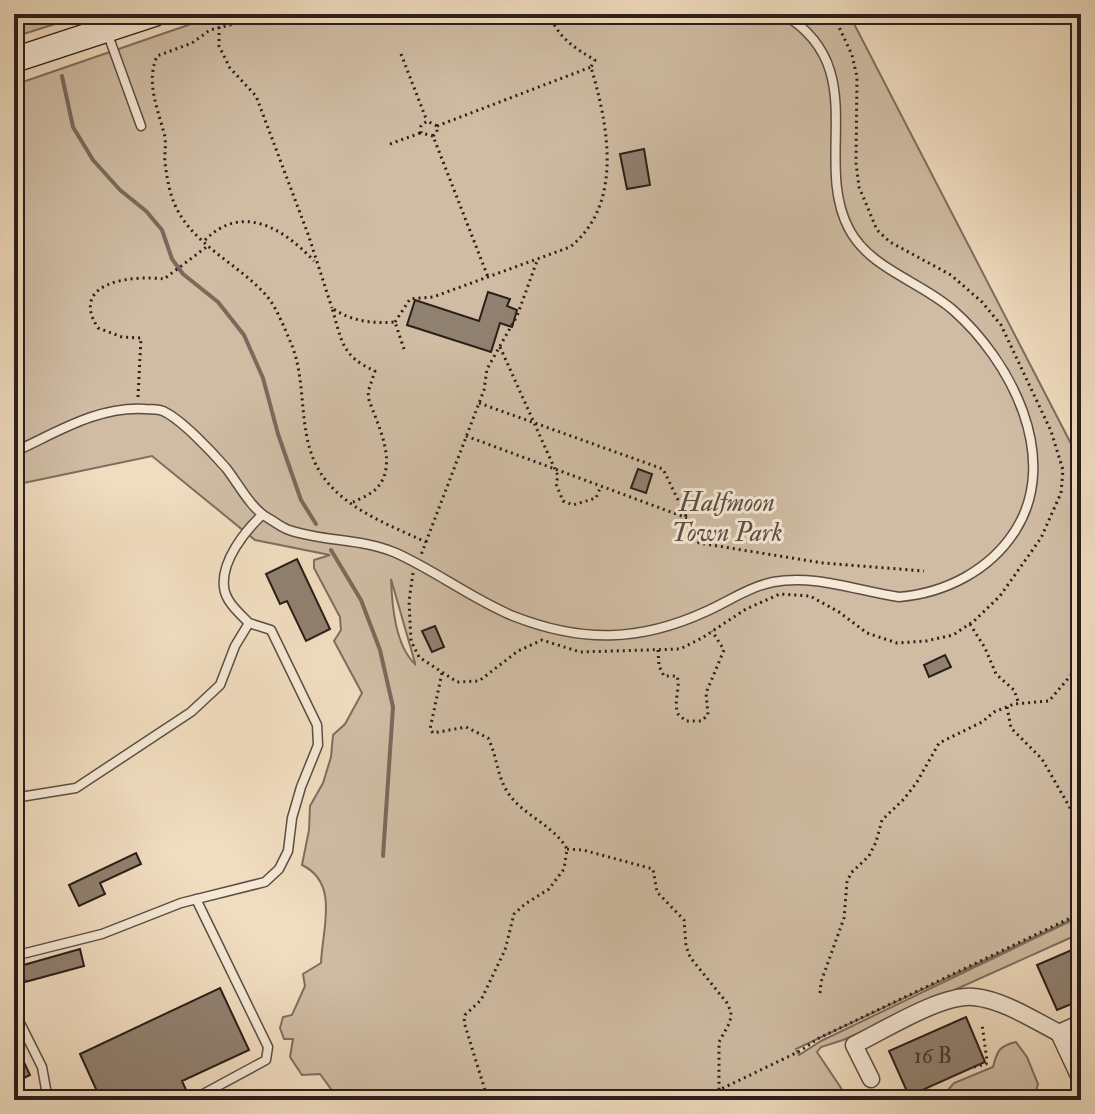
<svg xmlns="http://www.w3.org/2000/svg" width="1095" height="1114" font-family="'IM FELL Double Pica',serif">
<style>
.green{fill:#cfbca3;stroke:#7d6e5f;stroke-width:2;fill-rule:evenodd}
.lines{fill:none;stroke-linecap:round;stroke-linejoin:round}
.stream{stroke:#796a5c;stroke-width:4}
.building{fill:#918170;stroke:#2b1f1b;stroke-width:2}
.service-casing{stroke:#5c4e44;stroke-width:11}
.minor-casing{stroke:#5c4e44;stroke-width:19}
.secondary-casing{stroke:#2b1f1b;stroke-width:27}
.path{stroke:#2b1f1b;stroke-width:3;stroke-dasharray:2 4;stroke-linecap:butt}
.service{stroke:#f5e8d5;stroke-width:8}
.minor{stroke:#f5e8d5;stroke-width:16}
.secondary{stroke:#f5e8d5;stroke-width:24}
.labels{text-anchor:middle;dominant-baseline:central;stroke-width:6;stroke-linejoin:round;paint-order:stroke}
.number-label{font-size:22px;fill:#443830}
.park-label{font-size:26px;font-style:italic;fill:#5c4e44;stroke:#f5e8d5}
</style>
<rect width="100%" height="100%" fill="#f0dcbf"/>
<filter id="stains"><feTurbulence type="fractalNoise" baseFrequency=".0025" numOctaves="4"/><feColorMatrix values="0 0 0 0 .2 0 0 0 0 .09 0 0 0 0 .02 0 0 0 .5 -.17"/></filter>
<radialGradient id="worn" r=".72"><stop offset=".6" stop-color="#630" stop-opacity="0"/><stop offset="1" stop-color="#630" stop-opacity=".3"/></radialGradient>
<!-- green -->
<path class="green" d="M14,14H87L14,37Z
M220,14H849L1081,463V915L796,1049L799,1055L821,1041L1081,916V933L843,1040L821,1047L817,1052L849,1100H364L359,1093L339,1100L320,1074L302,1075L290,1057L293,1039H284L280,1028L283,1017L292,1015L305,986L303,974L321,963C322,930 340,883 302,865L309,830L310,806L323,783L331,757L333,735L345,724L362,693L334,641L341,630L340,617L314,568V560L330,555L255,540L152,456L14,485V85ZM391,579L415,663V664C395,645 392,605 391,579Z
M1016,1042L1027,1057L1038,1084L1033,1100H933L941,1098L954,1083L993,1067C997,1051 999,1046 1016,1042Z"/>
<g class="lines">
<!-- stream -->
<path class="stream" d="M62,76L73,127L93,160L120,190L146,211L162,230L172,259L183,274L218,302L244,335L263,378L278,434L301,500L316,524
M331,550L361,600L380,650L393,707L383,856"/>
</g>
<!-- building -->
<path class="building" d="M644,149L650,185L627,189L620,154Z
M488,292L510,299L507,306L517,310L512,327L500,323L491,352L407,325L415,300L479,321Z
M638,469L652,474L646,493L631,488Z
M297,559L330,629L306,641L287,601L280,604L266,574Z
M435,626L444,647L432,652L422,631Z
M945,655L951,667L929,677L924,665Z
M136,853L141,864L100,883L105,894L79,906L69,885Z
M1081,946V1000L1057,1010L1037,965Z
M80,949L84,966L25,982L20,966Z
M220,988L249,1050L182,1081L187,1092L171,1100H101L80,1054Z
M966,1017L985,1062L909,1096L889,1051Z
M14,1041L30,1075L14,1083Z"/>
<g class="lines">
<defs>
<path id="service" d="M107,32L141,126
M14,452C56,433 97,406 145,409C150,409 158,409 163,411C181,419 212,452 226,468C238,483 251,509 268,518C275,522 282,528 289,530C323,542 362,538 396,553C436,571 472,599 513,616C582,643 640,642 707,611C729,601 749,587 773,582C816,574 857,591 899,597C946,593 990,570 1015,531C1062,458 1010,360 953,310C920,281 870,269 849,229C812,159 873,67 783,14
M249,623C239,613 225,601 224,587C221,561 245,531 262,515
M14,798L76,788L191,712L220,685L235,646L249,623L271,630L317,725L318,745L301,787L292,818L288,851L279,869L265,882L181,903L102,934L14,956
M14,1011L42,1067L46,1089L40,1100
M192,1100L266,1060L268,1047L196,899"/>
<path id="minor" d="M1059,1033L1081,1080
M1059,1033L1081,1023
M871,1079L854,1045C883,1031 943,993 974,997C1003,1000 1032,1019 1059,1033"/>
<path id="secondary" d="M14,60L154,14"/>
</defs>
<!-- service casing -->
<use href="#service" class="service-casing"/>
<!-- minor casing -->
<use href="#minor" class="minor-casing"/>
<!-- secondary casing -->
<use href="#secondary" class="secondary-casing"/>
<!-- path -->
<path class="path" d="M272,14L210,30L192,43L157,56C146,82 157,107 164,133C167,143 164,153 165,163C167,177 169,192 175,205C192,244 238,264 265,294C277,307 284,328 291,343C309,386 295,439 324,478C348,510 391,526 426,542L421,555
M549,14C558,37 574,48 595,60L591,67
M219,27V46L230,68L256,96L308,234L332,308
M401,54L427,121
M433,136L421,133V126L427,121L437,126V132L433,136L488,277
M390,144L420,133
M205,240C242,203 283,228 314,261
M395,322L410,299L433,297L570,247C624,204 608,125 591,67L437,126
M500,347L558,476L556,484L563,501L573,505L596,498L601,486
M138,397L141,338L122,337L98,328C68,281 134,275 164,279L209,245
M479,403L663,469L699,543L823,563L924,571
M466,436L687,518
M353,502C360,499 369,495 375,490C400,466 378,426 369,400L368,392L375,371C341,356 342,341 332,308C351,321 372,324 395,322L405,352
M426,542L484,390L487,369L517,316L537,261
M413,573L409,601L411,641L419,657L457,682L479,681L518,651L542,640L580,652L680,649L702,638L746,609L780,594L810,596L839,612L867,633L897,643L926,641L953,635L974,621L1000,596L1041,538L1061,493L1063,470L1051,431L1001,325L982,302L951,275L890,242L877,230L859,187L856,163L857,77L852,55L833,14
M970,624L985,648L996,674L1014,690L1019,704
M658,650L659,666L664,676H677C681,688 673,700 678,714L686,721H701L708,715L706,693L724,650L712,631
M442,673L430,729L433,733L466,727L488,738C498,758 497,780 511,797C527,817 554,826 567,849L564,869L549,889L525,904L514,914L505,950L481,1000L465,1015L464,1022L488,1100
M1007,707L1011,728L1042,759L1081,827
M1079,820L1075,808L1081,785
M567,849L583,850L653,869L657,892L684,920L686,946L690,957L727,1003L731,1012L730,1022L719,1042V1090L800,1051L819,1038L1081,913
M820,993L821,982L844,918L847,882L851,873L869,856L876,842L882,820L904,799L917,782L939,743L982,722L994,712L1014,704L1049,701L1071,675L1081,669
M974,1067L986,1064L987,1061L982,1024
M691,1100L719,1090"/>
<!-- service -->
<use href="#service" class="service"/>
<!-- minor -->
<use href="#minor" class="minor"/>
<!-- secondary -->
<use href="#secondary" class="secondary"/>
</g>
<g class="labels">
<!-- number labels -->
<g class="number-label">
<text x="933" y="1056">16 B</text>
</g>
<!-- park labels -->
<g class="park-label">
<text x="727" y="503">Halfmoon<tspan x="727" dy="30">Town Park</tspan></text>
</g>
</g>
<!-- margin -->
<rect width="1095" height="1114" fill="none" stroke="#f0dcbf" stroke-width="48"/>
<rect x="16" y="16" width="1063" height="1082" fill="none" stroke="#2b1f1b" stroke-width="4"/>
<rect x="24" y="24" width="1047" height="1066" fill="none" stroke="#2b1f1b" stroke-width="2"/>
<rect width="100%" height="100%" filter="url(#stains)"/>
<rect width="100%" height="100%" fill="url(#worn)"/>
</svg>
